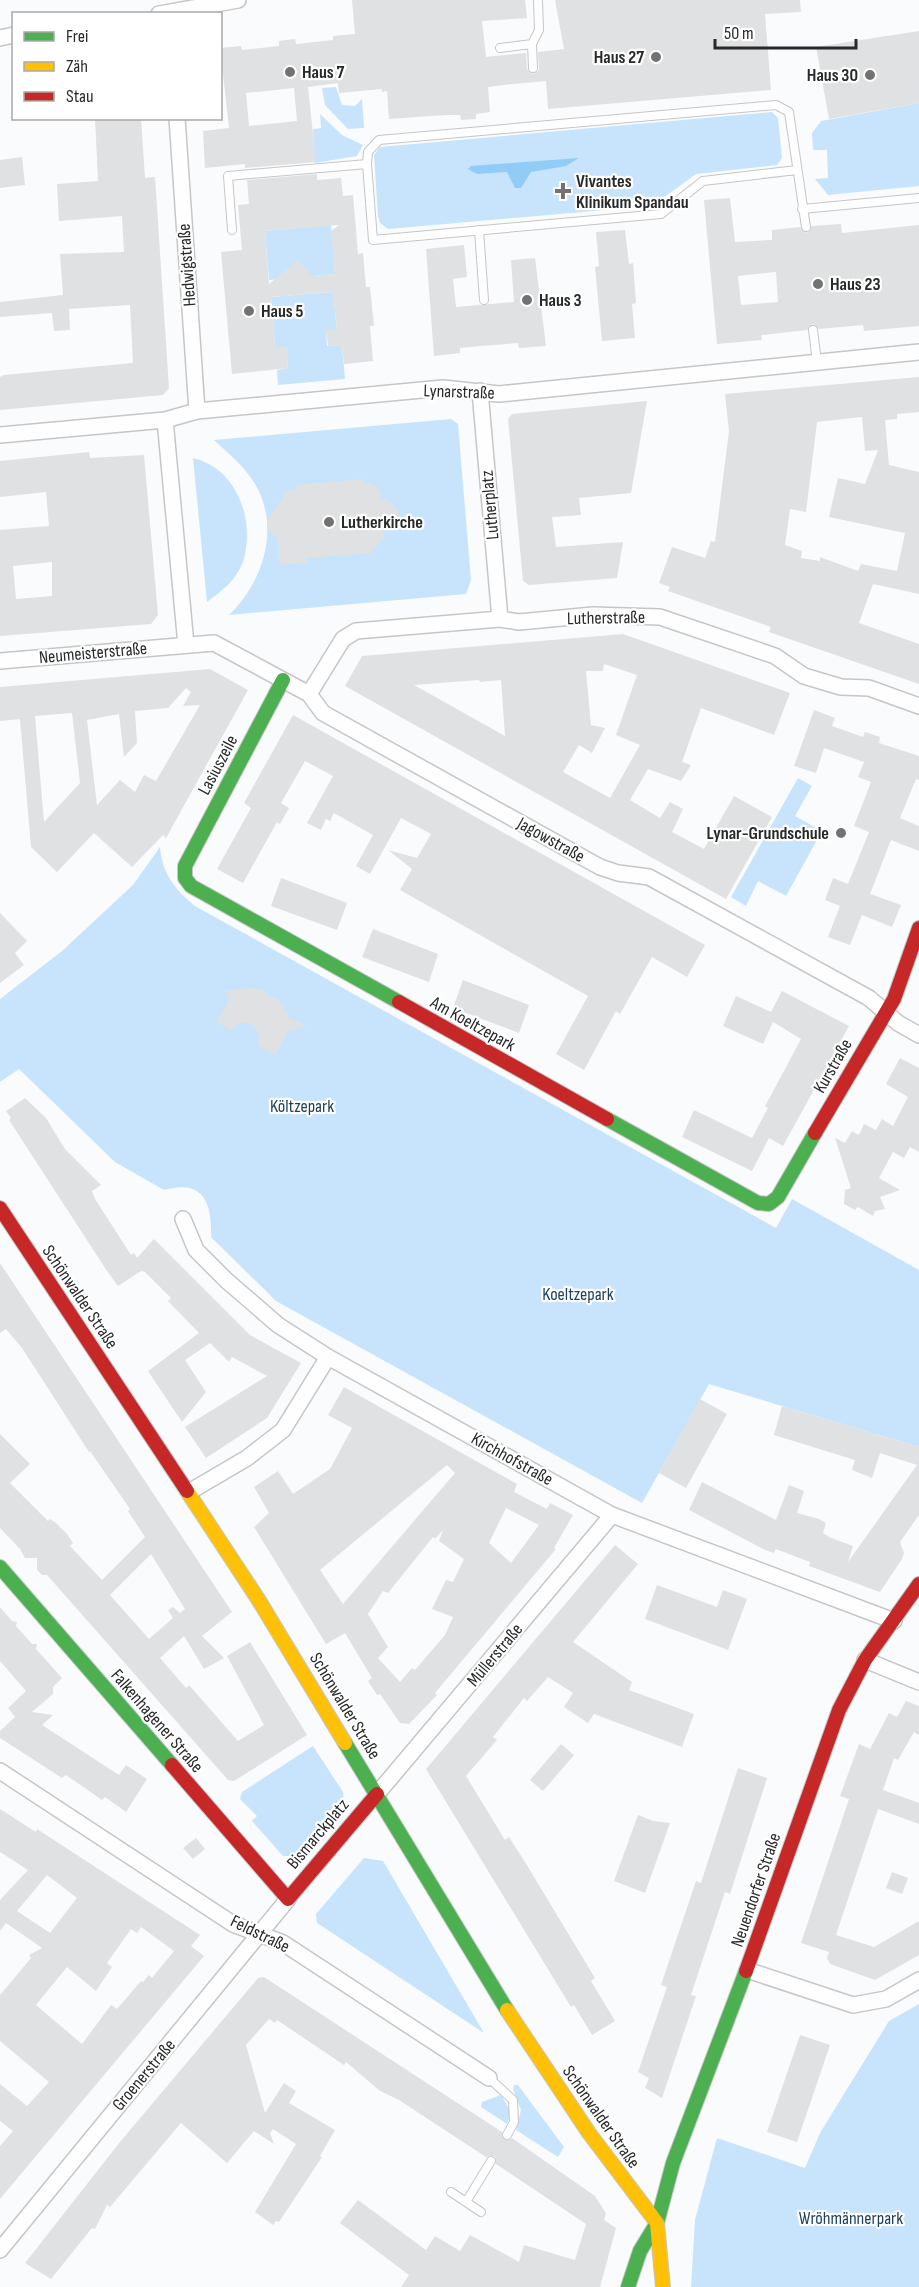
<svg xmlns="http://www.w3.org/2000/svg" width="919" height="2287" font-family="'Sofia Sans Condensed',sans-serif">
<style>
.green{fill:#c7e4fc}
.water{fill:#91ccf7}
.building{fill:#e0e1e2;fill-rule:evenodd}
.lines{fill:none;stroke-linecap:round;stroke-linejoin:round}
.lane-casing{stroke:#c5c6c7;stroke-width:10}
.street-casing{stroke:#c5c6c7;stroke-width:18}
.fast-casing{stroke:#c5c6c7;stroke-width:16}
.slow-casing{stroke:#c5c6c7;stroke-width:16}
.jam-casing{stroke:#c5c6c7;stroke-width:16}
.lane{stroke:#fefeff;stroke-width:8}
.street{stroke:#fefeff;stroke-width:15}
.fast{stroke:#4caf50;stroke-width:14}
.slow{stroke:#ffc107;stroke-width:14}
.jam{stroke:#c62828;stroke-width:14}
.poi-dot{fill:#727273;stroke:#fff;stroke-width:2}
.labels{text-anchor:middle;dominant-baseline:central;stroke-width:4.5;stroke-linejoin:round;paint-order:stroke}
.poi-label{font-size:18px;font-weight:bold;fill:#282929;stroke:#fff;text-anchor:start}
.street-label{font-size:18px;fill:#282929;stroke:#fff}
.park-label{font-size:18px;fill:#1e425b;stroke:#fff}
</style>
<rect width="100%" height="100%" fill="#fafbfd"/>
<!-- green -->
<path class="green" d="M336,87L342,105L355,106L362,99L364,128L348,129L325,105L322,88Z
M919,103V186L828,195L815,179L828,178L827,150H813L812,133L821,121Z
M772,112L778,118L782,158L777,165L696,174L652,206L388,229L380,223L378,216L374,155L380,147Z
M320,114L342,135L363,145L357,156L315,163L313,129L321,128Z
M331,225L335,274L269,280L265,231Z
M333,292L337,330L326,331L327,346L342,345L345,379L278,385L277,370L288,368L286,347H275L271,297Z
M451,419L458,424L471,580L466,594L229,615C263,582 281,528 255,484C245,467 228,453 214,440Z
M193,458C237,468 256,521 243,562C236,580 222,591 207,602Z
M798,778L812,786L795,816L822,831L786,896L758,881L746,906L731,897Z
M160,847C162,874 175,889 195,906L776,1228L792,1199L919,1270V1447L709,1384L642,1503L276,1301L211,1237C212,1203 204,1179 164,1190L115,1162L19,1069L0,1082V999L62,951L133,885Z
M313,1746L343,1792L344,1799L294,1856H283L252,1821L257,1816L240,1799L242,1792Z
M364,1858L383,1861L484,2033L317,1923L316,1914Z
M919,2004V2287H691L695,2220L717,2138L805,2168L820,2133L889,2021Z
M514,2085H518L564,2147L558,2157L516,2130L521,2110L513,2089Z
M501,2095L511,2112L507,2124L481,2107L482,2102Z"/>
<!-- water -->
<path class="water" d="M579,158L566,166L531,172L521,188H515L507,172L477,174L468,169L471,166Z"/>
<!-- building -->
<path class="building" d="M352,0H525L527,18L482,21L486,57L526,53L527,69L533,74L539,70L538,52L564,49L555,0H800L801,12L765,14L771,90L548,109L546,81L513,84L488,87L490,112L476,114V119L461,120L460,115H446L389,119L387,91L382,92V89L339,93L338,83L308,87L316,162L245,168V164L205,168L203,131L229,128L220,48L241,46L242,50L279,46V41L295,39L296,44L333,40V36L355,34ZM294,88L297,121L249,126L246,93Z
M919,31V103L829,119L816,47Z
M95,118H141L145,178L155,177L169,388L163,395L0,410V377L4,375L133,363L130,305L69,309L70,330L54,331L52,313L0,317V302L63,295L60,254L124,252L122,216L59,221L57,184L98,181Z
M22,157L25,185L0,188V160Z
M317,174V180L341,178L343,196L353,195L358,254L363,253L366,287H370L374,326H370L373,361L344,364L342,345L328,346L326,330H337L333,292L271,297L275,347L286,346L288,368L232,374L221,252L242,250L238,205L249,204L247,180ZM339,225L331,231L335,274L312,276L298,260L269,284L265,231Z
M730,198L735,242L772,240V230L800,227L806,233L812,226L841,224L842,233L919,225V326L864,331L863,325L819,329L813,324L807,330L761,335L762,340L717,344L704,200ZM776,272L778,302L741,305L738,276Z
M625,230L629,264L633,263L636,303L632,304L635,338L602,341L595,267L599,266L596,232Z
M464,245L467,277L453,279L456,307L514,302L511,260L535,258L546,346L519,348L518,343L480,346L460,348V353L434,356L426,249Z
M919,377V412L897,414V419L885,420L889,465L919,472V594L873,584L859,623L919,644V684L769,632L771,627L668,591L670,587L659,583L672,547L705,558L711,541L715,542L729,431L725,394ZM862,417L865,451L878,450L865,484L838,478L829,517L905,533L897,571L861,564L858,571L820,557V561L801,558L802,551L785,545L790,509L806,512L817,422Z
M647,401L631,493L579,498L581,515L552,517L556,547L623,542L617,578L529,585L523,581L508,419L512,414Z
M89,452L90,458L144,455L158,615L151,624L0,636V530L49,526L46,492L0,497V461ZM52,562V596L16,599L13,566Z
M364,479V483H371L380,491L381,499H386L398,509L399,517L390,529H383L384,538L370,553L306,558L307,563L280,565L278,539L267,529V521L287,491L296,490V485Z
M623,634L790,693L774,735L701,708L682,762L691,765L681,781L648,769L630,800L660,818L670,802L683,809L672,832L704,849L734,796L772,817L726,899L345,686L362,656ZM604,664L637,675L616,735L640,745L610,798L563,772L579,745L592,753L605,728L591,725L586,671H603ZM479,680L480,682L501,680L505,736L414,685Z
M210,669L248,690L166,838L163,835L132,867L94,833L57,872L31,847L20,719L0,721V687ZM186,688L191,692L183,706L200,705L156,781L144,775L135,792L120,780L97,805L87,720L119,714L124,757L137,743L135,711L168,708ZM72,713L80,783L44,822L35,716Z
M814,710L835,718L832,726L863,737L865,732L880,737L879,743L919,756V780L916,779L900,818L919,826V851L891,840L870,894L901,905L892,927L862,915L850,945L828,937L840,906L825,900L833,878L848,884L869,832L854,826L871,782L858,777L864,762L824,748L816,773L794,766Z
M293,715L705,945L687,977L652,957L620,1014L616,1011L584,1070L556,1054L588,996L400,890L412,869L388,850L417,858L431,834L401,818L370,874L356,866L373,835L334,813L330,821L326,819L321,830L307,823L333,776L305,761L281,803L289,808L280,824L277,822L243,883L217,869L251,808L244,803Z
M281,878L347,903L337,930L271,906Z
M0,913L27,941L15,953L24,965L0,983Z
M373,929L438,954L429,982L362,957Z
M463,980L529,1005L519,1033L453,1008Z
M249,988L262,989L270,997H277L290,1019L307,1025L288,1031L275,1055L258,1045L259,1034L252,1023H241L231,1030L216,1022L229,1000L226,991Z
M782,991L849,1026L783,1146L769,1138L752,1171L682,1137L694,1110L752,1138L768,1108L765,1106L770,1097L801,1039L773,1022L763,1044L723,1026L736,996L771,1012Z
M900,1058L919,1068V1152L910,1147L904,1158L893,1152L879,1178L900,1190L880,1197L885,1209L875,1211L873,1216L858,1207L855,1210L844,1204L845,1190L851,1188L835,1138L845,1143L852,1131L859,1135L864,1124L876,1130L882,1119L893,1126L908,1097L886,1084Z
M25,1098L46,1118L65,1149L101,1185L92,1191L95,1199L131,1255L134,1253L137,1258L154,1239L250,1335L301,1363L267,1418L206,1458L185,1427L267,1376L232,1357L229,1362L210,1343L185,1360L206,1392L182,1422L148,1371L199,1333L168,1301L171,1298L145,1272L141,1271L118,1286L107,1271L9,1120L11,1118L6,1111Z
M0,1263L232,1612L202,1636L224,1658L204,1669L184,1636L160,1658L186,1688L189,1685L238,1741L264,1725L227,1656L250,1642L307,1735L234,1781L228,1780L47,1575H42L37,1570V1558H25L20,1549L0,1528V1434L30,1464L10,1483L48,1521L50,1519L56,1523L67,1534L73,1543L70,1546L102,1580L145,1537L128,1511L130,1509L90,1451L89,1452L22,1348L6,1329L0,1333ZM151,1554L185,1609L180,1613L173,1607L168,1610L173,1618L149,1639L110,1595Z
M344,1387L517,1484L514,1492L547,1509L550,1503L573,1515L554,1548L556,1549L435,1693L437,1695L409,1724L400,1723L380,1694L377,1695L368,1681L372,1678L345,1633L326,1644L254,1527L269,1513L254,1487L278,1471L293,1494L330,1469L352,1428L328,1415ZM447,1465L455,1473L343,1604L320,1570ZM506,1508L539,1525L511,1563L489,1543ZM443,1530L439,1541L464,1559L453,1582L446,1580L432,1609L453,1617L445,1635L415,1670L412,1668L400,1682L378,1658L388,1647L368,1614L383,1591L388,1593L433,1537L435,1539Z
M700,1399L727,1414L686,1488L659,1473Z
M782,1406L919,1447V1515L900,1542L904,1553L902,1559L880,1592L809,1566L810,1562L776,1549L774,1553L765,1550L689,1510L702,1482L776,1520L789,1485L804,1491L797,1513L819,1519L826,1523L823,1533L829,1537L853,1546L848,1562L917,1465L880,1453L872,1478L852,1470L855,1460L774,1435Z
M615,1545L638,1564L573,1642L632,1682L629,1690L694,1714L682,1747L594,1714L588,1723L564,1707L573,1693L548,1677L527,1701L524,1698L493,1737L497,1740L466,1776L505,1840L509,1837L525,1862L595,1978L591,1981L615,2021L592,2035L574,2005L571,2007L426,1769Z
M657,1585L717,1607L723,1590L747,1599L728,1650L645,1619Z
M0,1607L12,1621L17,1622L16,1626L32,1644H37L36,1649L62,1678L53,1687V1694L32,1712L53,1715L42,1725L119,1775L126,1765L147,1779L126,1812L105,1797L102,1800L66,1775L62,1778L0,1738V1731L15,1717L8,1708L26,1691L0,1661Z
M906,1701L919,1706V1735L914,1732L898,1760L894,1758L883,1790L919,1803V1824L878,1809L836,1935L874,1947L919,1921V1955L875,1980L830,1964L827,1958L829,1952L801,1943L849,1799L840,1796L859,1744L870,1749L889,1713L897,1717Z
M561,1744L574,1755L543,1791L530,1780Z
M738,1768L767,1778L730,1894L725,1892L691,1995L696,1996L662,2098L645,2088L649,2078L638,2072L667,1987L661,1985L696,1881L701,1883Z
M0,1809L36,1832L37,1829L200,1935L191,1946L204,1956L0,2199V2146L13,2131L0,2121V2084L27,2106L49,2082L0,2041V1995L31,1958L29,1955L42,1948L6,1923L0,1931V1900L28,1870L0,1852ZM47,1875L77,1898L50,1933L17,1911ZM141,1927L174,1951L152,1978L149,1975L143,1982L141,1981L117,2009L111,2005L82,2044L36,2005L67,1967L96,1991L112,1967L107,1963L131,1929L137,1933Z
M638,1815L653,1821L670,1823L645,1893L614,1881Z
M196,1838L205,1849L193,1859L183,1848Z
M892,1872L908,1878L902,1894L886,1888Z
M264,1977L502,2132L504,2140L512,2138L595,2196L606,2213L604,2220L616,2228L600,2287H401L409,2275L340,2223L358,2200L426,2250L435,2236L460,2251L470,2235L519,2262L524,2245L575,2260L586,2224L496,2164L495,2156L486,2157L399,2100L380,2091L346,2062L344,2065L277,2020L275,2023L269,2019L246,2045L265,2113L284,2083L296,2091L289,2103L335,2130L320,2156L322,2157L279,2222L276,2221L273,2225L255,2212L296,2144L273,2129L270,2133L274,2144L254,2131L227,2163L181,2123L110,2207L107,2205L95,2229L92,2228L51,2279L25,2263L120,2142L258,1978Z
M800,2035L830,2045L797,2142L767,2132Z"/>
<g class="lines">
<defs>
<path id="lane" d="M532,44L533,68
M500,48L532,44L539,30L538,0
M797,170L703,181L661,214L373,240L367,164L368,152L379,140L776,105L789,112L806,227
M802,209L919,198
M232,230L228,176L367,164
M479,230L484,300
M813,330L817,362
M489,2078L513,2100L514,2122L507,2135
M451,2192L466,2202L491,2161
M466,2202L481,2212"/>
<path id="street" d="M159,14L238,0
M0,38L14,35
M177,118L197,411
M480,391L500,619
M165,420L186,645
M0,435L165,420L197,411L443,388L499,394L919,352
M0,661L214,643L309,694L323,713L600,867L618,873L649,877L869,998L898,1023L919,1035
M309,694L343,639L356,631L500,619L519,622L593,615L660,617L775,656L804,676L841,687L869,688L919,706
M183,1219L196,1250L226,1280L278,1325L328,1357L612,1515L894,1621
M189,1492L247,1458L283,1430L328,1357
M865,1660L919,1682
M0,1771L233,1924L283,1943L489,2078
M377,1794L612,1515
M747,1970L853,2005L886,1999L919,1980
M0,2250L288,1899"/>
<path id="fast" d="M283,680L185,866V878L191,886L399,1002
M607,1119L758,1203L769,1204L778,1197L815,1133
M0,1567L172,1765
M345,1743L507,2010
M628,2287L640,2251L657,2223L673,2163L746,1971"/>
<path id="slow" d="M187,1491L258,1599L345,1743
M507,2010L589,2133L657,2223
M657,2223L663,2287"/>
<path id="jam" d="M399,1002L607,1119
M815,1133L894,999L919,928
M0,1208L187,1491
M172,1765L288,1899L377,1794
M746,1971L839,1710L865,1660L919,1584"/>
</defs>
<!-- lane casing -->
<use href="#lane" class="lane-casing"/>
<!-- street casing -->
<use href="#street" class="street-casing"/>
<!-- fast casing -->
<use href="#fast" class="fast-casing"/>
<!-- slow casing -->
<use href="#slow" class="slow-casing"/>
<!-- jam casing -->
<use href="#jam" class="jam-casing"/>
<!-- lane -->
<use href="#lane" class="lane"/>
<!-- street -->
<use href="#street" class="street"/>
<!-- fast -->
<use href="#fast" class="fast"/>
<!-- slow -->
<use href="#slow" class="slow"/>
<!-- jam -->
<use href="#jam" class="jam"/>
</g>
<!-- markers -->
<g class="poi-dot">
<circle cx="656" cy="57" r="6"/>
<circle cx="290" cy="72" r="6"/>
<circle cx="870" cy="75" r="6"/>
<path d="M560 182h6v6h6v6h-6v6h-6v-6h-6v-6h6z"/>
<circle cx="818" cy="284" r="6"/>
<circle cx="527" cy="300" r="6"/>
<circle cx="249" cy="311" r="6"/>
<circle cx="329" cy="522" r="6"/>
<circle cx="841" cy="833" r="6"/>
</g>
<g class="labels">
<!-- poi labels -->
<g class="poi-label">
<text x="644" y="57" text-anchor="end">Haus 27</text>
<text x="302" y="72">Haus 7</text>
<text x="858" y="75" text-anchor="end">Haus 30</text>
<text x="576" y="181">Vivantes<tspan x="576" dy="21">Klinikum Spandau</tspan></text>
<text x="830" y="284">Haus 23</text>
<text x="539" y="300">Haus 3</text>
<text x="261" y="311">Haus 5</text>
<text x="341" y="522">Lutherkirche</text>
<text x="829" y="833" text-anchor="end">Lynar-Grundschule</text>
</g>
<!-- street labels -->
<g class="street-label">
<text transform="translate(187 265) rotate(-94)">Hedwigstraße</text>
<text transform="translate(459 392) rotate(2)">Lynarstraße</text>
<text transform="translate(490 505) rotate(-95)">Lutherplatz</text>
<text transform="translate(606 618) rotate(-1)">Lutherstraße</text>
<text transform="translate(93 653) rotate(-5)">Neumeisterstraße</text>
<text transform="translate(218 765) rotate(-62)">Lasiuszeile</text>
<text transform="translate(551 840) rotate(29)">Jagowstraße</text>
<text transform="translate(473 1024) rotate(29)">Am Koeltzepark</text>
<text transform="translate(833 1066) rotate(-60)">Kurstraße</text>
<text transform="translate(80 1297) rotate(56)">Schönwalder Straße</text>
<text transform="translate(512 1459) rotate(29)">Kirchhofstraße</text>
<text transform="translate(495 1655) rotate(-50)">Müllerstraße</text>
<text transform="translate(345 1706) rotate(59)">Schönwalder Straße</text>
<text transform="translate(157 1721) rotate(49)">Falkenhagener Straße</text>
<text transform="translate(318 1834) rotate(-50)">Bismarckplatz</text>
<text transform="translate(756 1890) rotate(-71)">Neuendorfer Straße</text>
<text transform="translate(260 1934) rotate(26)">Feldstraße</text>
<text transform="translate(144 2075) rotate(-50)">Groenerstraße</text>
<text transform="translate(601 2117) rotate(55)">Schönwalder Straße</text>
</g>
<!-- park labels -->
<g class="park-label">
<text x="302" y="1106">Költzepark</text>
<text x="578" y="1294">Koeltzepark</text>
<text x="851" y="2218">Wröhmännerpark</text>
</g>
</g>
<!-- legend -->
<rect x="12" y="12" width="210" height="108" fill="#ffffff" stroke="#a9a9a9" stroke-width="1.5"/>
<rect x="24" y="32" width="30" height="9" fill="#4caf50" stroke="#a9a9a9" stroke-width="1.5"/>
<text x="66" y="42" font-size="18" fill="#282929">Frei</text>
<rect x="24" y="62" width="30" height="9" fill="#ffc107" stroke="#a9a9a9" stroke-width="1.5"/>
<text x="66" y="72" font-size="18" fill="#282929">Zäh</text>
<rect x="24" y="92" width="30" height="9" fill="#c62828" stroke="#a9a9a9" stroke-width="1.5"/>
<text x="66" y="102" font-size="18" fill="#282929">Stau</text>
<!-- scale -->
<path d="M715 39v9h141v-9" fill="none" stroke="#282929" stroke-width="3"/>
<text x="724" y="39" font-size="18" fill="#282929" stroke="#ffffff" stroke-width="4.5" paint-order="stroke">50 m</text>
</svg>
